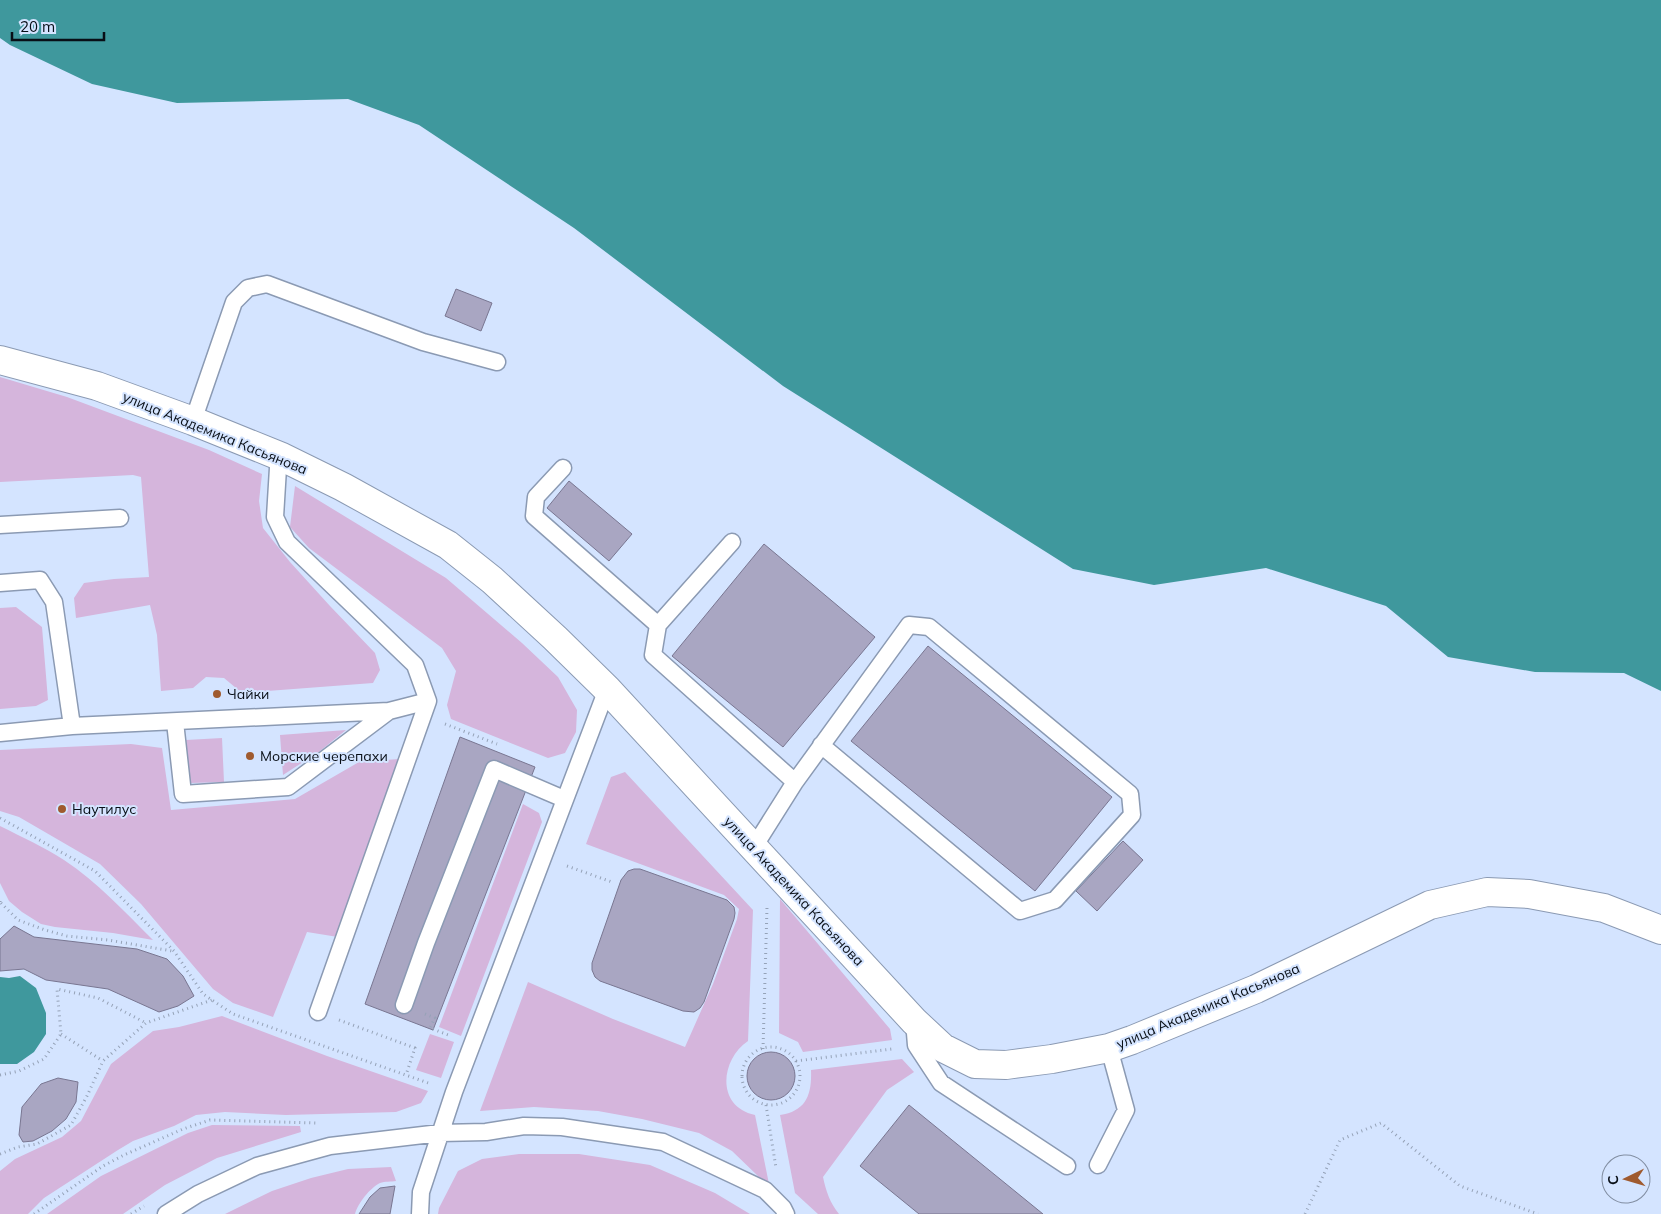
<svg xmlns="http://www.w3.org/2000/svg" width="1661" height="1214" font-family="Mulish,sans-serif">
<style>
.green{fill:#d5b5dc}
.water{fill:#3f989d}
.building{fill:#a9a6c2;stroke:#797691}
.lines{fill:none;stroke-linecap:round;stroke-linejoin:round}
.lane-casing{stroke:#8b9ab3;stroke-width:19}
.street-casing{stroke:#8b9ab3;stroke-width:30}
.path{stroke:#95a2b7;stroke-width:3;stroke-dasharray:1 4;stroke-linecap:butt}
.lane{stroke:#fff;stroke-width:16}
.street{stroke:#fff;stroke-width:28}
.poi-dot{fill:#9f5a2f;stroke:#d4e4ff;stroke-width:2}
.labels{text-anchor:middle;dominant-baseline:central;stroke-width:4;stroke-linejoin:round;paint-order:stroke}
.street-label{font-size:14px;fill:#080e16;stroke:#d4e4ff}
.poi-label{font-size:14px;fill:#080e16;stroke:#d4e4ff;text-anchor:start}
</style>
<rect width="100%" height="100%" fill="#d4e4ff"/>
<!-- green -->
<path class="green" d="M0,377L67,397L209,450L262,474L259,501L263,528L290,562L330,606L375,653L380,670L373,683L242,693L224,678L206,677L193,688L161,691L157,635L150,605L76,618L74,598L84,583L114,579L149,577L141,477L133,475L0,482Z
M295,486L446,578L522,643L558,677L577,710L576,732L565,753L548,758L451,719L447,705L456,671L442,648L309,548L290,527Z
M16,607L42,627L48,700L36,706L0,709V608Z
M346,730L320,751L283,775L280,735Z
M222,738L224,782L190,783L186,740Z
M131,744L162,748L171,810L295,799L359,762L399,759L338,937L307,932L273,1017L233,1003L213,989L141,904L100,864L19,817L0,811V750Z
M625,772L753,910L748,1041C720,1060 716,1107 755,1115L769,1184L759,1177L732,1151L699,1133L642,1119L598,1111L534,1107L480,1111L528,982L613,1019L685,1047L713,984L737,919L739,909L724,895L586,844L611,777Z
M523,804L539,813L542,822L461,1036L439,1027Z
M0,826C22,837 44,847 64,860C97,882 125,912 153,940L113,933L55,927L41,924L22,912L9,901L0,883Z
M780,899L890,1029L892,1040L803,1052L798,1042L779,1033Z
M222,1016L327,1056L428,1091L421,1103L396,1112L286,1115L225,1112L196,1115L174,1126L133,1141L118,1150L44,1198L28,1214H0V1171L15,1159L62,1137L81,1121L111,1064L153,1031L179,1027Z
M430,1034L454,1042L441,1078L416,1070Z
M902,1059L914,1072L887,1090L823,1177C826,1191 830,1203 839,1214H818L795,1193L780,1115C806,1111 812,1095 811,1070Z
M212,1125L300,1126L301,1132L217,1158L165,1185L123,1214H47L101,1176L188,1133Z
M519,1154H579L650,1165L715,1193L750,1214H438L439,1208L458,1171L482,1159Z
M391,1167L396,1181C391,1182 385,1181 380,1183C370,1188 358,1203 355,1214H225L272,1191L311,1178L348,1169Z"/>
<!-- water -->
<path class="water" d="M0,0H1661V691L1624,673L1535,672L1448,657L1386,606L1266,568L1154,585L1073,569L783,386L574,228L419,125L348,99L177,103L92,84L10,45L0,38Z
M20,976L36,988L46,1013V1034L34,1052L17,1064H0V977L9,978Z"/>
<!-- building -->
<path class="building" d="M456,289L492,303L481,331L445,316Z
M569,481L632,534L609,561L547,508Z
M764,544L875,637L783,747L672,656Z
M928,646L1112,797L1035,891L851,741Z
M460,737L535,767L433,1030L365,1004Z
M1123,841L1143,860L1097,911L1076,891Z
M634,869H640L727,900L734,907L735,913L734,919L704,1002L700,1008L694,1012L683,1011L600,981L595,977L592,970V963L621,880L628,871Z
M14,926L34,937L137,949L167,959L183,976L194,996L178,1006L159,1012L108,989L46,980L24,969L0,971V939Z
M747 1076a24 24 0 1 1 48 0a24 24 0 1 1-48 0Z
M58,1078L78,1082L76,1102L66,1119L52,1131L33,1141L23,1142L19,1135L22,1107L41,1084Z
M909,1105L1043,1214H919L860,1166Z
M395,1186L390,1214H359L370,1197L380,1188Z"/>
<g class="lines">
<defs>
<path id="lane" d="M193,421L234,302L248,288L267,284L423,342L497,362
M282,457L278,468L275,517L287,542L415,665L428,701L318,1012
M563,468L536,497L534,516L658,625
M0,525L120,518
M732,542L658,625L653,655L795,782
M0,583L40,580L54,602L72,726
M175,722L183,794L288,787L389,711
M0,733L72,726L389,711L428,701
M754,847L795,782L909,625L929,627L1130,794L1132,815L1055,900L1020,911L821,745
M404,1005L426,943L494,769L564,799
M914,1021L916,1045L941,1083L1067,1166
M1098,1165L1126,1110L1109,1048
M166,1214L198,1194L257,1166L330,1146L440,1133L486,1132L524,1126L562,1127L663,1142L765,1190L783,1208L786,1214
M420,1214L421,1192L454,1092L607,689"/>
<path id="street" d="M0,360L97,386L193,421L282,457L343,487L448,545L492,580L555,638L607,689L914,1021L943,1048L975,1064L1006,1065L1052,1059L1109,1048L1132,1040L1256,989L1430,905L1487,892L1529,894L1604,908L1661,930"/>
</defs>
<!-- lane casing -->
<use href="#lane" class="lane-casing"/>
<!-- street casing -->
<use href="#street" class="street-casing"/>
<!-- path -->
<path class="path" d="M445,724L497,744
M0,818L95,871L174,951L203,994L233,1014L431,1084
M567,866L612,882
M0,901V905
M1,903L18,920L45,930L67,936L108,940L172,951
M425,1014L435,1018L430,1028L451,1036
M339,1020L415,1048L406,1075
M61,1034L103,1061
M742 1076a29 29 0 1 1 58 0a29 29 0 1 1-58 0Z
M763,1049L767,907
M796,1061L892,1049
M0,1075L19,1071L44,1059L61,1034L57,989L98,998L146,1023
M766,1105L776,1168
M0,1154L18,1147L37,1144L71,1125L87,1096L103,1061L146,1023L212,1000
M34,1214L103,1166L124,1155L183,1129L210,1120L316,1123
M131,1214L144,1206
M1305,1214L1340,1140L1381,1123L1460,1186L1538,1214"/>
<!-- lane -->
<use href="#lane" class="lane"/>
<!-- street -->
<use href="#street" class="street"/>
</g>
<!-- markers -->
<g class="poi-dot">
<circle cx="217" cy="694" r="5"/>
<circle cx="250" cy="756" r="5"/>
<circle cx="62" cy="809" r="5"/>
</g>
<g class="labels">
<!-- street labels -->
<g class="street-label">
<text transform="translate(215 433) rotate(22)">улица Академика Касьянова</text>
<text transform="translate(794 891) rotate(47)">улица Академика Касьянова</text>
<text transform="translate(1208 1006) rotate(-23)">улица Академика Касьянова</text>
</g>
<!-- poi labels -->
<g class="poi-label">
<text x="227" y="694">Чайки</text>
<text x="260" y="756">Морские черепахи</text>
<text x="72" y="809">Наутилус</text>
</g>
</g>
<!-- north arrow -->
<g transform="translate(1626 1179) rotate(265)"><circle r="24" fill="#d4e4ff" stroke="#828ea2"/>
<path d="M0-4L9 19L0 12L-9 19Z" fill="#9f5a2f"/>
<text y="-8" font-size="14" font-weight="bold" text-anchor="middle" fill="#080e16">С</text>
</g>
<!-- scale -->
<path d="M12 32v8h92v-8" fill="none" stroke="#080e16" stroke-width="2.5"/>
<text x="20" y="32" font-size="15" fill="#080e16" stroke="#d4e4ff" stroke-width="4" paint-order="stroke">20 m</text>
</svg>
